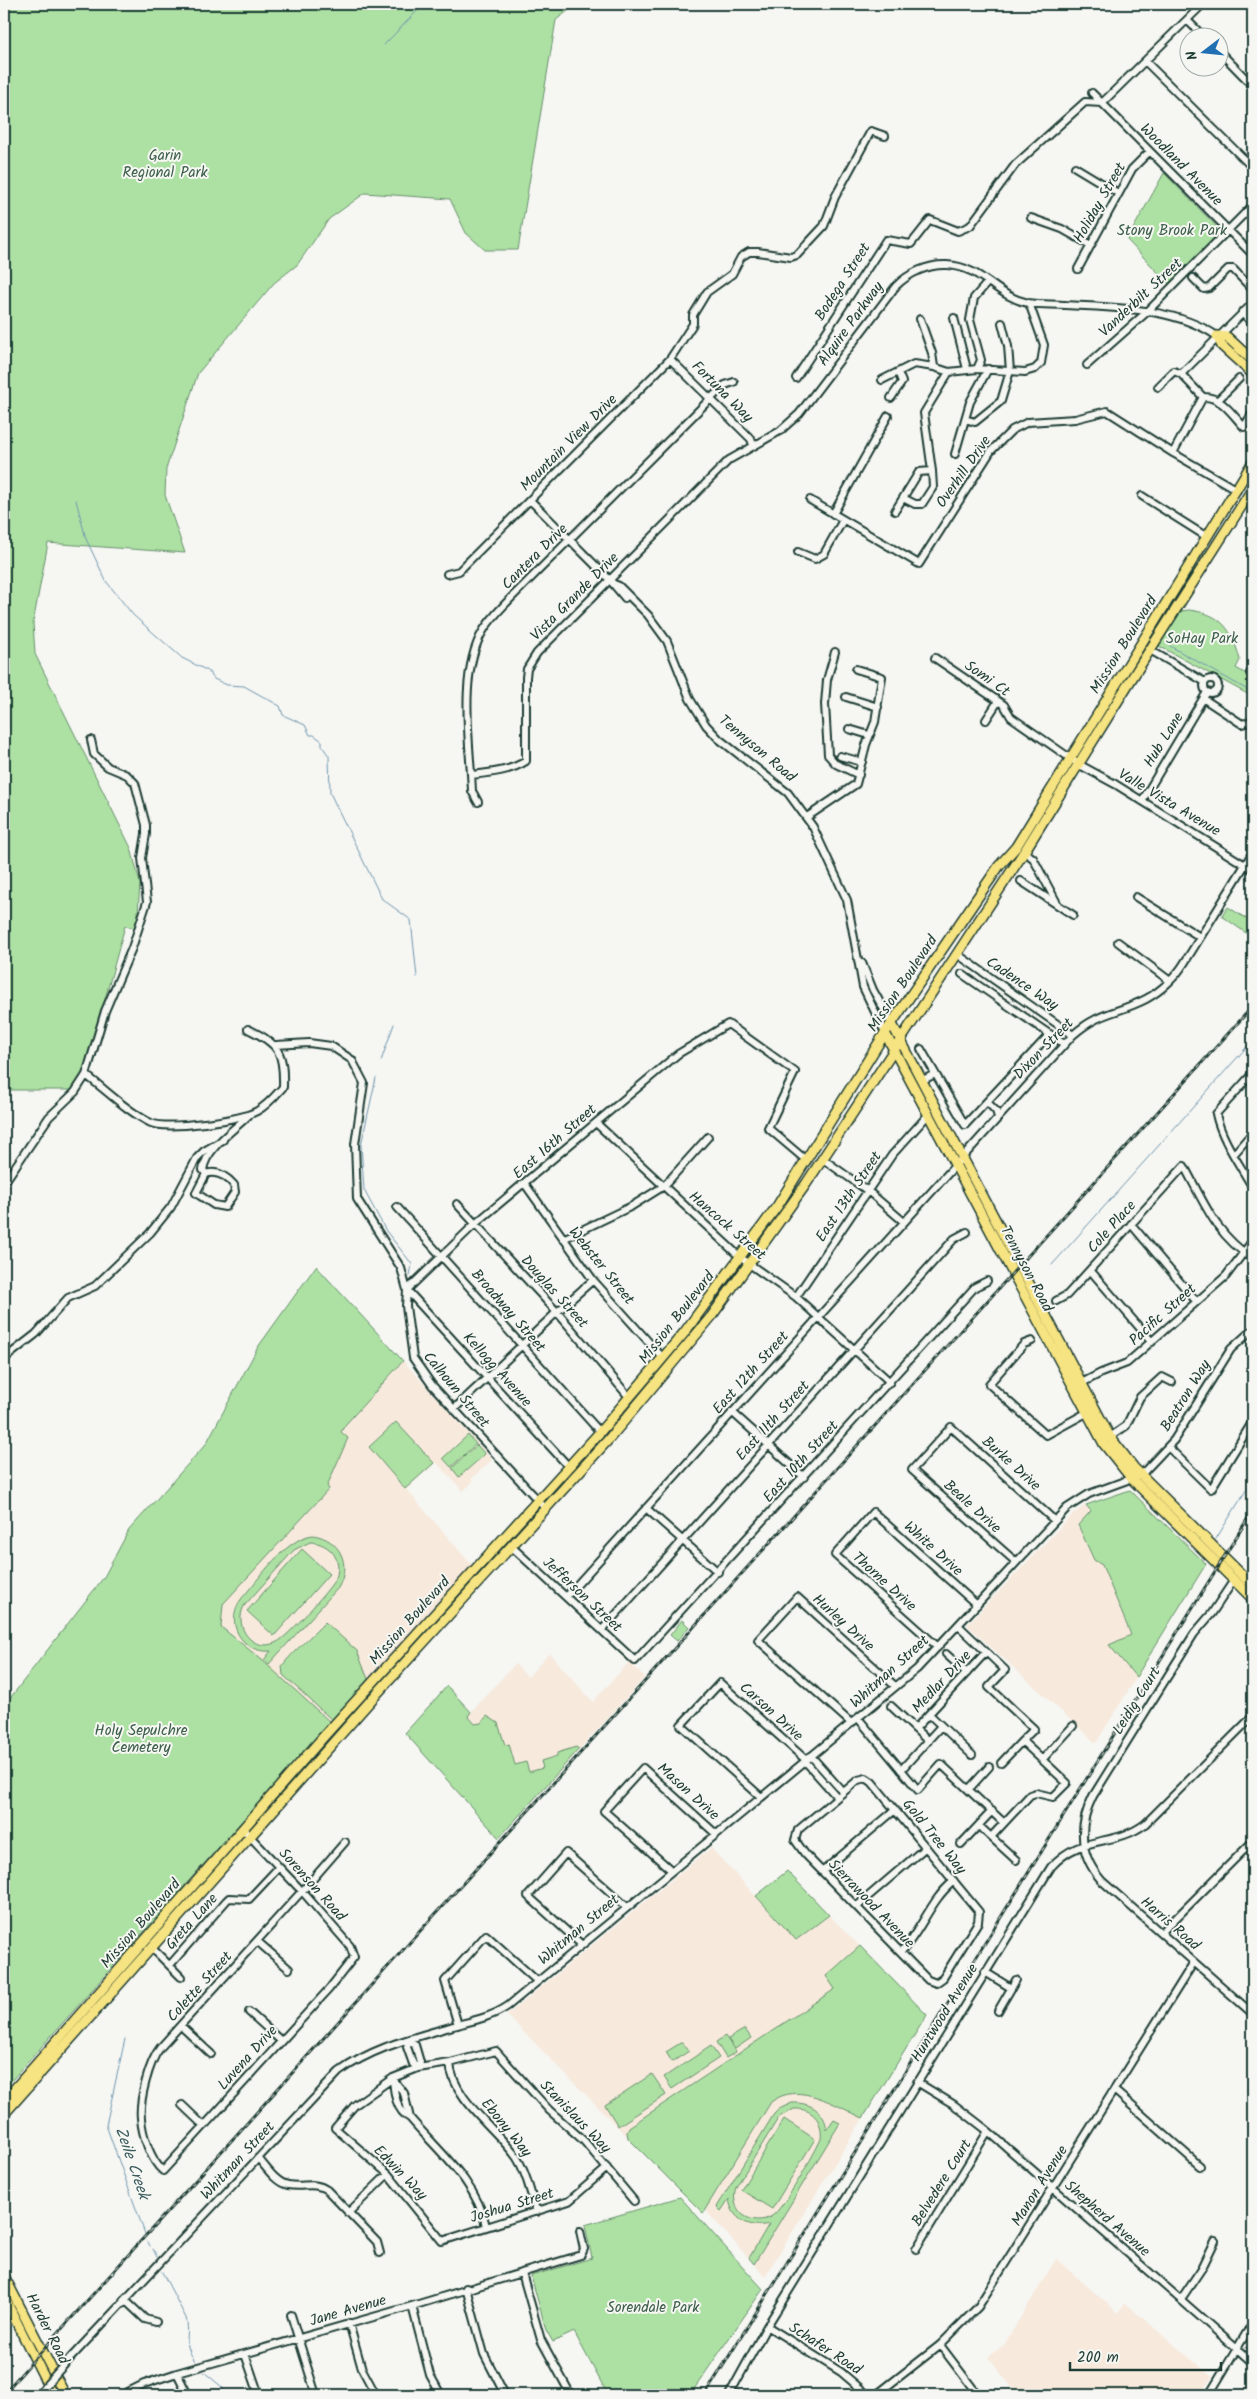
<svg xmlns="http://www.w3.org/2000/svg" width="1257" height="2399" font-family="Kalam,sans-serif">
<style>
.built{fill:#f7e9dc}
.green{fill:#ade1a3;stroke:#668f6c;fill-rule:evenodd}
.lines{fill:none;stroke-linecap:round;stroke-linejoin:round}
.stream{stroke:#6e96ae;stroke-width:1}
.minor-casing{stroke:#1f3d34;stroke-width:10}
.major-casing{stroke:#1f3d34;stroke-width:12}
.minor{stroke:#f6f6f2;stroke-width:6}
.major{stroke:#f6e381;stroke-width:9}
.rail-casing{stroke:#1f3d34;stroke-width:3}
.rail{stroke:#f6f6f2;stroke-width:1;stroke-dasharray:4;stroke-linecap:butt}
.minor-bridge-casing{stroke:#1f3d34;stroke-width:10;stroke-linecap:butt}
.minor-bridge{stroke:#f6f6f2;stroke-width:6}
.labels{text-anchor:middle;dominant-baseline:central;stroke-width:4;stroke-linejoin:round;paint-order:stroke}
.park-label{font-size:15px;fill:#3b5e4a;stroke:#f6f6f2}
.street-label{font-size:15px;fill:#1f3d34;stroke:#f6f6f2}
.water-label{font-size:16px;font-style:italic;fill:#395b5d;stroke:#f6f6f2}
</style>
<rect width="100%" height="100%" fill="#f6f6f2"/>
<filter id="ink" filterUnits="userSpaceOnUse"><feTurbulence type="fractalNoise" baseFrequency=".02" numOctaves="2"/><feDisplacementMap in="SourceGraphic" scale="10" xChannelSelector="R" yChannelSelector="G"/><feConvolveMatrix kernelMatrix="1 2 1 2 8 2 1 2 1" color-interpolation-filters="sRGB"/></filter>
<g filter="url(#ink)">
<!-- built -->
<path class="built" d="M403,1361L491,1458L492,1460L471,1479L473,1482L463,1491L436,1462L406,1489L470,1563L473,1564L330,1722L262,1660L221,1627L222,1604L328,1489L326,1486L348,1438L341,1432L345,1425Z
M1126,1491H1132L1206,1564L1096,1743L967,1625L1073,1514L1086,1505Z
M549,1653L593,1702L629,1662L645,1677L499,1838L405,1733L447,1686L471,1712L515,1664L528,1677Z
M711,1848L796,1940L829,1915L927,2015L765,2276L705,2210L703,2213L507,2015Z
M1056,2259L1118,2313L1125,2303L1212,2377L1199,2395H1018L988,2357L1004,2345Z"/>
<!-- green -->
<path class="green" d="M4,4H577L556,20L518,250H485L466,233L450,199L365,193L329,219L297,265L274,283L198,373L166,469L165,495L185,553L48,543L33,623L35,654L131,848L140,883L137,928L125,926L80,1090H4Z
M1164,173L1222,232L1170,285L1127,240Z
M1189,610C1222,614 1232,629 1240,660L1236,668L1253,678V697L1157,645L1181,611Z
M1228,907L1253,923V938L1222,916Z
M316,1266L403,1361L345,1425L341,1432L348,1438L327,1486L329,1489L223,1604L221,1627L262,1660L330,1722L4,2089V1706L104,1577L129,1530L206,1444L258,1347Z
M396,1422L434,1463L405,1489L369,1447Z
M468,1435L476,1444L451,1467L443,1458Z
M477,1445L485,1454L459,1477L452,1468Z
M1130,1490L1206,1564L1136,1677L1109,1645L1131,1635L1102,1565L1094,1560L1078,1525L1091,1511L1086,1505Z
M313,1535C340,1539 352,1564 338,1588L269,1664L264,1660L271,1651C242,1654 223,1622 242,1598C259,1579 286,1538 313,1535ZM310,1542C330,1543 343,1559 336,1578C329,1590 288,1637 277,1642C253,1654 233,1627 244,1606L294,1550Z
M302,1549L329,1574L274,1636L247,1611Z
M682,1620L689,1627L677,1641L670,1635Z
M325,1622L357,1651L368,1679L332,1720L283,1675L282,1666C294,1650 311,1637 325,1622Z
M447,1686L471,1712L468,1716L475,1724L481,1723L487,1716L498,1723L505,1745L509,1744L515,1765L526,1762L529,1772L543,1768L541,1761L557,1756V1753L576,1747L579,1749L499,1838L405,1733Z
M787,1871L829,1915L796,1940L756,1896Z
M860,1946L927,2015L863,2118C836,2106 799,2080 771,2102L703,2213L628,2138L627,2132L629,2127L835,1989L826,1976Z
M745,2029L751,2038L735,2049L728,2039Z
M725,2036L736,2052L726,2058L716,2042Z
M682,2042L689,2051L672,2062L666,2052Z
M711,2046L719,2058L672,2089L664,2077Z
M652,2074L666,2095L618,2126L605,2105Z
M792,2103C810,2102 825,2111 827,2130L834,2120L840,2123L754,2264L749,2258L769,2224C750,2229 732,2220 729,2199L721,2211L717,2207L774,2114L779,2109ZM794,2109C812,2108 823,2120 821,2139C815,2153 783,2209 772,2216C763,2222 751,2221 743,2215C734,2207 733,2197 736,2187L779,2117Z
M784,2119L815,2139L772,2209L741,2190Z
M680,2197L763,2289L690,2395H608L574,2332L553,2342L546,2330L531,2276L592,2258L585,2225Z"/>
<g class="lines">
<!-- stream -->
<path class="stream" d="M384,45L417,11L432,4
M76,500L86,539L106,581L133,615L182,658L208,671L214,679L227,685L244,686L280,706L283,715L305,725L310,735H314L322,741V746L329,756L330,793L382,899L411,920L417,977
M1170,646L1253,693
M381,1061L394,1024
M376,1078L361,1145L364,1190L386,1231L412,1264L410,1276
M1052,1265L1253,1040
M1216,1539L1253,1479
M125,2039L106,2125L145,2234
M148,2242L150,2246
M153,2249L157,2257
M162,2272L186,2318C191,2338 181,2340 195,2361
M204,2372L222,2387L227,2395"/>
<defs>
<path id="minor" d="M1187,20L1205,38
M1220,52L1253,86
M1145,61L1253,168
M1092,93L1253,255
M1075,167L1118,193
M1031,218L1062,229L1090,245
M1078,269L1132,169L1149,152
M1193,278L1204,289L1209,288L1228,269H1233L1253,290
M1242,312L1253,324
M954,318L967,369
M920,319L932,353L934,367
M670,359L751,439L753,445
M1087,365L1148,311L1253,205
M977,369L981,360L970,320L974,298L988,282
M1181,374L1203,397
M796,378L886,240L911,244L930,220L958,231L970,226L1015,165L1085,102L1102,103L1203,4
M882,380L914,364L934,367L949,372L977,369L1025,372L1035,369L1041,363L1044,345L1029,303
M1158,387L1174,371L1181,374L1253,303
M1203,397C1221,396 1232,414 1244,427L1253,412
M891,398L902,382L898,372
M1218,400L1239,379
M965,419L975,422L1001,401L1010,371L1008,346L1002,323
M1173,453L1203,397
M955,454L970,402L988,369
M1142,496L1207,537
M905,499L915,504H922L933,487L932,471
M530,500L610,580L625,598
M810,500L919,564L991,451L1012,430L1028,422L1075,419L1107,411L1173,453L1237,490
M895,511L919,472L932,471L924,413L949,372
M833,514L888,416
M798,552L815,559L824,554L843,520
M447,574L459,571L670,359L693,324V315L707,292L732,274L741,257L749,252H758L791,257L797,255L824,226L835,197L871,131L885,136
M614,584L619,586L648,615L667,641L690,699L706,725L719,739L788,793L813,827L847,900L863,987L885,1033
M1150,650L1205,682
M835,652L827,680L825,704L828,755L836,764L859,775
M935,658L1004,705L1011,717L1080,765L1115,784L1253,870
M1250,673L1253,668
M1204 686a7 7 0 1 1 14 0a7 7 0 1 1-14 0Z
M846,697L878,707
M1204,699L1242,724L1253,721
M986,720L997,703L996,699
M849,729L869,735
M840,756L862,762
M471,775C489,773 511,771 526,761V677L527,669L537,653L729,460L780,431L799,414L896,286C909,273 928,264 947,265C983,267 995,296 1028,303C1041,305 1054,304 1066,305C1116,308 1174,307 1217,336
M1142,801L1207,692
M478,802L472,791C470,743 458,674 483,631C493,615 508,601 521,588L706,403L725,385L734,382
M807,817L856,784L866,745L875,722L882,677L856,669
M1024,852L1033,858L1058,905
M1021,881L1073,915
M1136,897L1200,937
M1118,942L1170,981
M957,954L1073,1035
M862,963L873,990L892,1024
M962,974L1064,1044
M276,1045L309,1043L331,1046L352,1060L364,1083L355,1144L357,1199L401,1268L407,1290L406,1306L413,1358L432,1385L546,1509
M921,1049L965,1125L1050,1034
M1253,1073L1216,1114C1221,1138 1238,1162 1250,1183L1253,1185
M86,1075C106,1090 128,1112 151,1123C168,1130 241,1120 257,1111C268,1105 275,1096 283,1087C284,1052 279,1044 248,1029
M921,1081L935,1074
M987,1102L996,1111L998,1117
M596,1123L741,1258L796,1297L890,1382
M1234,1154L1253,1132
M823,1159L868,1191L904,1222
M206,1174C217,1170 227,1177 234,1185L235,1192L225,1207L214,1205L196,1193L206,1174L203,1170C206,1148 234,1130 249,1115
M4,1183L49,1117L75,1092L86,1075L105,1011L132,948L147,902L142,858L146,834V825L135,783L127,775L108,767L94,754L91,740
M525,1184L593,1280L663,1358
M457,1204L557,1312L630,1398
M397,1207L600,1432
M1131,1224L1196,1301
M563,1239L632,1206L664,1186L708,1137
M1090,1270L1152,1342
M796,1297L892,1155L928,1115
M1056,1301L1067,1295L1184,1166C1205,1204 1215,1234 1253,1259
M1032,1341L1024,1344L989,1384L1046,1435L1090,1411
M4,1359L36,1334L68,1298L95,1286L150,1233L171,1207L197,1158L204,1151L223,1140
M1078,1385L1101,1373L1127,1363L1226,1276L1253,1240
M454,1409L557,1312L593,1280
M732,1412L804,1477
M1110,1437L1126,1426L1140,1397L1162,1377L1172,1382
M1168,1447L1211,1489L1253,1421
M569,1467L407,1290L475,1224L678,1054L728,1024L795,1072L768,1128L807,1161
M646,1508L718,1572
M512,1547L635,1661L975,1287L987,1281
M1016,1562L912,1470L951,1427L1055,1521
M1234,1580L1212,1613L1194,1634L1093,1796C1078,1826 1079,1855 1102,1881L1253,2014
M566,1597L1073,1035C1100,1011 1117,1014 1146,999C1161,991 1176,977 1185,962L1253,852
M958,1625L1005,1670L989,1687L1034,1729L1022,1741L1067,1783L1053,1797L1036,1793L1030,1795L991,1837
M602,1630L954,1239L967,1232
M938,1647L835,1555L873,1512L977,1605
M946,1654L967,1673
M891,1706L928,1741
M929,1714L972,1755
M858,1718L918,1790L941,1764L1004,1823
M851,1723L758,1640L797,1597L895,1686
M915,1729L986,1652
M811,1756L843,1792
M1042,1760L1073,1726
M805,1761L837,1797
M1001,1763L1022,1741
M901,1770L941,1726
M866,1778L872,1782L979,1912L978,1922L943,1978L936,1983L928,1980L805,1854L795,1840L798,1830L858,1780Z
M969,1789L989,1767
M760,1796L681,1725L720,1683L806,1760
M979,1826L1016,1860
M243,1829L298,1887L302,1891L350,1946L354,1957L329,1989L163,2171C151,2161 142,2135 141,2118C139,2100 149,2062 160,2048L302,1891L305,1888L345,1842
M961,1844L992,1811
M671,1870L604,1811L643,1768L716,1834
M823,1871L895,1810
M857,1906L926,1847
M1161,1933L1253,1841
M257,1941L289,1969
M582,1945L528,1896L566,1853L627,1907
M152,1948L181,1977
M901,1952C922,1930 930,1900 954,1881
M170,1965L226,1901L229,1898L249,1899L279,1867
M985,1972L1011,1988
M998,2011L1016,1980
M249,2012L280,2040
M458,2025L445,1981L486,1935L537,1981
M181,2026L211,2054
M410,2039L415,2045L420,2062L418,2068L413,2064L407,2047Z
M450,2063C452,2099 497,2129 517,2158C528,2175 530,2194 537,2212
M393,2078C394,2093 396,2111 410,2118C438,2151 477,2182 486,2226
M393,2079L404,2093L410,2118
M917,2082L953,2104L988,2131L1253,2363
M1114,2090L1200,2166
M182,2105L204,2126
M258,2158C266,2167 276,2183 288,2185C303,2188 314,2181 327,2190L377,2242L380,2253
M607,2168L569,2201L442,2241L388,2174L335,2128L355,2105L393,2078L418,2068L450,2063L496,2051L549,2110L584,2141L634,2201
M348,2213L388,2174
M916,2249L988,2131
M522,2273L541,2340L571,2395
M466,2288L484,2354L505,2395
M1181,2299L1202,2268L1215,2241
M126,2301L145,2319L156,2322
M412,2306L430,2375L441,2395
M291,2315L316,2395
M349,2323L362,2369L376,2395
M767,2326L841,2372L868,2395
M940,2345L978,2395
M245,2354L259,2395
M63,2366L339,2072C373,2047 413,2038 453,2026C472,2021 492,2017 508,2006L917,1669L1067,1508L1089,1494L1141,1475L1174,1440L1231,1349L1251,1331L1253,1332
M177,2373L188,2395
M122,2395L144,2384L177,2373L412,2306L581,2255L584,2249L580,2231
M729,2395L767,2326L1051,1867C1081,1833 1113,1848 1145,1824L1253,1716
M876,2395L940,2345L978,2307L1194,1962
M1209,2395L1253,2322"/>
<path id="major" d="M1217,336L1222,346L1253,374
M1217,336L1227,337L1253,361
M892,1024L1110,1437L1134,1468L1253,1586
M885,1033L1104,1444L1132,1479L1253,1599
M4,2101L325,1735L600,1432L684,1333L778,1205L885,1033L999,866L1016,847L1253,462
M4,2114L372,1699L608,1440L711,1317L806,1184L1024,852L1127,686L1253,488
M4,2276L65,2395
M4,2297L53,2395"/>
</defs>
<!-- minor casing -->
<use href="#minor" class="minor-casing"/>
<!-- major casing -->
<use href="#major" class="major-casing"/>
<!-- minor -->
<use href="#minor" class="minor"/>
<!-- major -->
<use href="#major" class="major"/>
<defs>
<path id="rail" d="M4,2393L1253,1006
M705,2395L1253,1510"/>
</defs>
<!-- rail casing -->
<use href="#rail" class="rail-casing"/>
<!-- rail -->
<use href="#rail" class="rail"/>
<defs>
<path id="minor-bridge" d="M40,2392L63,2366"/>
</defs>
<!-- minor-bridge casing -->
<use href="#minor-bridge" class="minor-bridge-casing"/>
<!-- minor-bridge -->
<use href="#minor-bridge" class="minor-bridge"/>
</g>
</g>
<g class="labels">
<!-- park labels -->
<g class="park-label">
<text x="165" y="156">Garin<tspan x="165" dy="17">Regional Park</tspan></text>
<text x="1172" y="231">Stony Brook Park</text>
<text x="1202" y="639">SoHay Park</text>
<text x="141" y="1731">Holy Sepulchre<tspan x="141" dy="17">Cemetery</tspan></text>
<text x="653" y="2308">Sorendale Park</text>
</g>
<!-- street labels -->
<g class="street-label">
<text transform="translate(1181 165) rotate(45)">Woodland Avenue</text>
<text transform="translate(1100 203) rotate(-60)">Holiday Street</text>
<text transform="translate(843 282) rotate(-57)">Bodega Street</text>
<text transform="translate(1141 298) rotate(-43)">Vanderbilt Street</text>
<text transform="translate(851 324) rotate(-54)">Alquire Parkway</text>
<text transform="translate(722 392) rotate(45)">Fortuna Way</text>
<text transform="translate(569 443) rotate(-45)">Mountain View Drive</text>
<text transform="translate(964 472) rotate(-55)">Overhill Drive</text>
<text transform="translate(535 557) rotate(-45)">Cantera Drive</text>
<text transform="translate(575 597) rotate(-45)">Vista Grande Drive</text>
<text transform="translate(1124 645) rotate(-58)">Mission Boulevard</text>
<text transform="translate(987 679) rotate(35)">Somi Ct</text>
<text transform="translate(1164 740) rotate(-58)">Hub Lane</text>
<text transform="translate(757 749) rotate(40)">Tennyson Road</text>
<text transform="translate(1169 803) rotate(31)">Valle Vista Avenue</text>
<text transform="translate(903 984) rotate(-56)">Mission Boulevard</text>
<text transform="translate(1022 984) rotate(34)">Cadence Way</text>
<text transform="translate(1044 1049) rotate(-46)">Dixon Street</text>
<text transform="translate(555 1142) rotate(-41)">East 16th Street</text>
<text transform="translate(849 1197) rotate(-56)">East 13th Street</text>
<text transform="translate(727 1226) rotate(41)">Hancock Street</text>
<text transform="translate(1112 1227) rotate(-48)">Cole Place</text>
<text transform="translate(601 1266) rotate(51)">Webster Street</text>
<text transform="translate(1026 1269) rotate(62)">Tennyson Road</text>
<text transform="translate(554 1292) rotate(48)">Douglas Street</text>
<text transform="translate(508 1311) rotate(49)">Broadway Street</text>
<text transform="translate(1163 1315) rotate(-42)">Pacific Street</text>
<text transform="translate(677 1318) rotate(-52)">Mission Boulevard</text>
<text transform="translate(497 1370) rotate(48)">Kellogg Avenue</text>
<text transform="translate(751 1373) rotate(-48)">East 12th Street</text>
<text transform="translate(456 1390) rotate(50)">Calhoun Street</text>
<text transform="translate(1186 1396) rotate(-58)">Beatron Way</text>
<text transform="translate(773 1421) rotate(-48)">East 11th Street</text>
<text transform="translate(801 1462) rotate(-48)">East 10th Street</text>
<text transform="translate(1011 1464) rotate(42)">Burke Drive</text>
<text transform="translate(972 1507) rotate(42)">Beale Drive</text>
<text transform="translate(933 1549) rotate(42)">White Drive</text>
<text transform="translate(884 1582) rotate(42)">Thorne Drive</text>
<text transform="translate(582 1595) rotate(43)">Jefferson Street</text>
<text transform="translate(410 1621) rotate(-48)">Mission Boulevard</text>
<text transform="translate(843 1623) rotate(42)">Hurley Drive</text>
<text transform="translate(890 1672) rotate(-42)">Whitman Street</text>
<text transform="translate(942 1682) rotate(-47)">Medlar Drive</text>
<text transform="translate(1137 1701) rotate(-58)">Leidig Court</text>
<text transform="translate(771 1712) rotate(42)">Carson Drive</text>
<text transform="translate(688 1792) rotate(42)">Mason Drive</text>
<text transform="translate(934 1837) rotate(51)">Gold Tree Way</text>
<text transform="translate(312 1885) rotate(48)">Sorenson Road</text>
<text transform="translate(871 1904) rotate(46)">Sierrawood Avenue</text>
<text transform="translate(192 1922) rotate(-48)">Greta Lane</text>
<text transform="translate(141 1924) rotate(-49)">Mission Boulevard</text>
<text transform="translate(1170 1924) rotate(41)">Harris Road</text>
<text transform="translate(579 1930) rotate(-40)">Whitman Street</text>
<text transform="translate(200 1987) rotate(-48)">Colette Street</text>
<text transform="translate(945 2013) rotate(-58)">Huntwood Avenue</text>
<text transform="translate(248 2058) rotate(-48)">Luvena Drive</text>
<text transform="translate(575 2117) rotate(46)">Stanislaus Way</text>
<text transform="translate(506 2128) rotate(51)">Ebony Way</text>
<text transform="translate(238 2161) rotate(-47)">Whitman Street</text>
<text transform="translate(400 2173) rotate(46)">Edwin Way</text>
<text transform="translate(942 2183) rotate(-58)">Belvedere Court</text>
<text transform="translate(1040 2186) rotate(-58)">Manon Avenue</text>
<text transform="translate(512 2206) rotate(-17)">Joshua Street</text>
<text transform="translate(1107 2219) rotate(41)">Shepherd Avenue</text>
<text transform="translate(348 2311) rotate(-16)">Jane Avenue</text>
<text transform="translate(47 2329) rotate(63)">Harder Road</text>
<text transform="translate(825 2349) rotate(33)">Schafer Road</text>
</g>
<!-- water labels -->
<g class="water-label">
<text transform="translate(132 2163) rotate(71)">Zeile Creek</text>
</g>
</g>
<!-- margin -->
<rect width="1257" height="2399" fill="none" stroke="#f6f6f2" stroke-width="20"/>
<rect x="10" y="10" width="1237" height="2379" fill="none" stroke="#1f3d34" stroke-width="2" filter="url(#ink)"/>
<!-- north arrow -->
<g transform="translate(1204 52) rotate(254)"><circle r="24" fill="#f6f6f2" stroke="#a0aca6"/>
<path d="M0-4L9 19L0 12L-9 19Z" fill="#1f6fb2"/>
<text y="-8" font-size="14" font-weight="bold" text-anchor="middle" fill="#1f3d34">N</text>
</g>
<!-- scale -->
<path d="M1070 2362v8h151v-8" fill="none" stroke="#1f3d34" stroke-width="2.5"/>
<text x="1077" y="2362" font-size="15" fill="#1f3d34" stroke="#f6f6f2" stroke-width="4" paint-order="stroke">200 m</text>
</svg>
